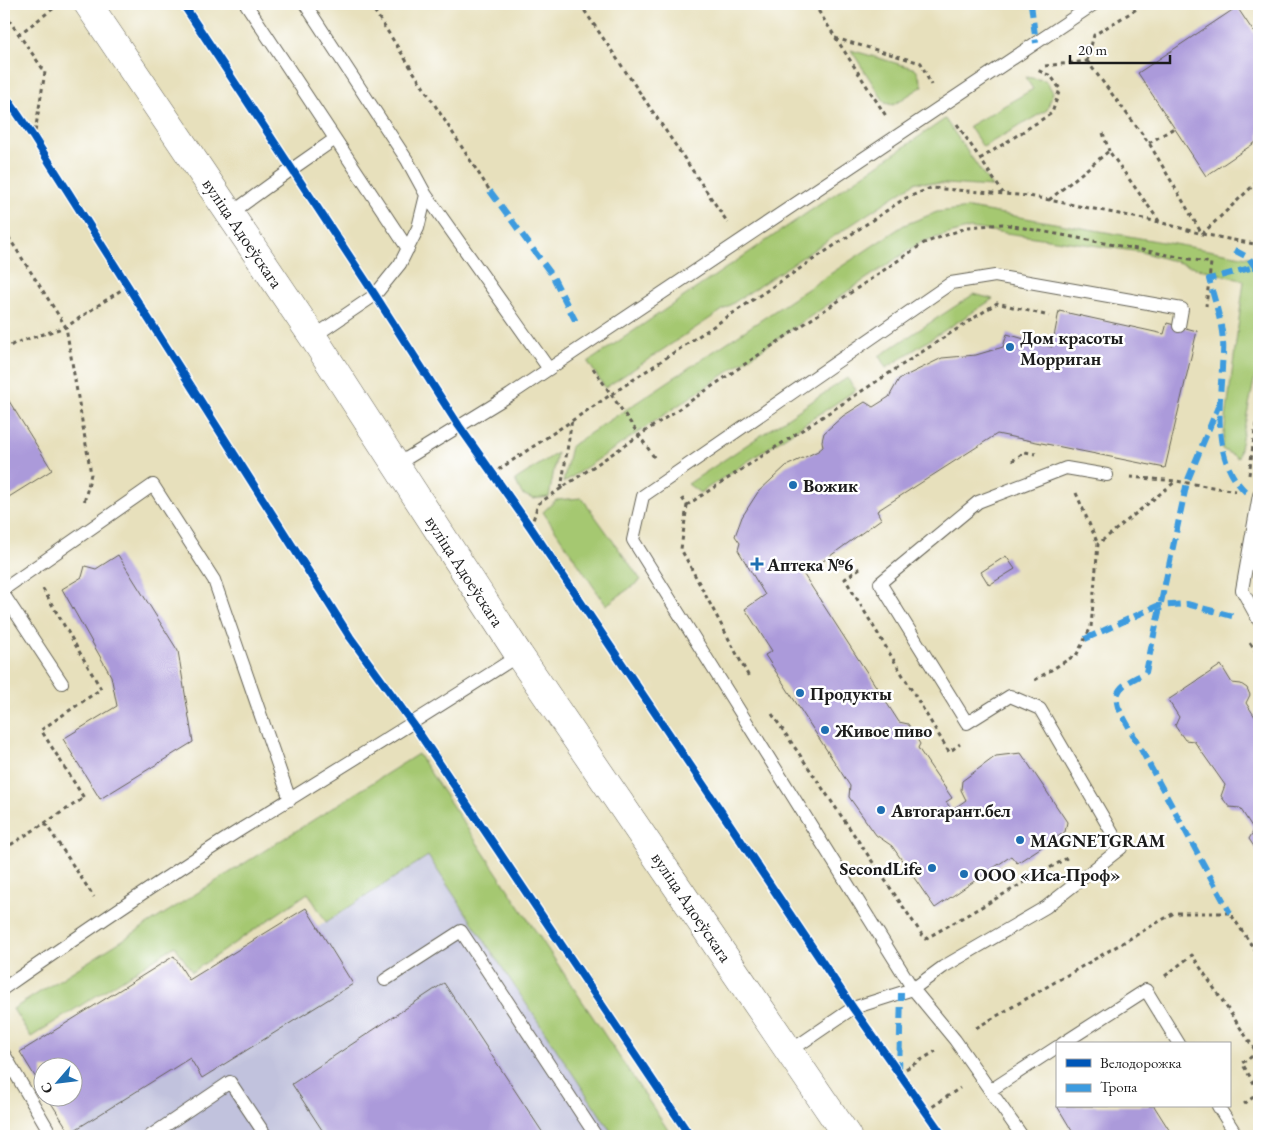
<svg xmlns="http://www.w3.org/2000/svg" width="1263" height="1140" font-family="'EB Garamond',serif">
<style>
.industrial{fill:#c1c2dd}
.green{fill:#a5c871;stroke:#607246}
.building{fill:#ab9ada}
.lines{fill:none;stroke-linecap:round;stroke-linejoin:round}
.lane-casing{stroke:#636154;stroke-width:14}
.secondary-casing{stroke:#636154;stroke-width:29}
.path{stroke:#636154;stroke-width:3;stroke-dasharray:4 4;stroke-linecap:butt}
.lane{stroke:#fff;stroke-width:12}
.secondary{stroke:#fff;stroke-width:28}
.quiet{stroke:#3c9bdf;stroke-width:6;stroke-dasharray:12 6;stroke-linecap:butt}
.cycleway-casing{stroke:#fff;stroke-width:11}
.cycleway{stroke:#0057b8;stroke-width:8}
.poi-dot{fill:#1f6fb2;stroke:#fff;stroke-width:2}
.labels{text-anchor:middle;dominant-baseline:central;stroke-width:5;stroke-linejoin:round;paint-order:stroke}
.street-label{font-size:18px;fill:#1c1c1c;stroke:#fff}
.poi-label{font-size:18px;font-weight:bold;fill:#1c1c1c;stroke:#fff;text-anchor:start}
</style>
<rect width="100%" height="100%" fill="#fff"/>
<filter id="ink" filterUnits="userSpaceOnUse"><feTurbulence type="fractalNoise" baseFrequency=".02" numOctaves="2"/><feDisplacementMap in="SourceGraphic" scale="10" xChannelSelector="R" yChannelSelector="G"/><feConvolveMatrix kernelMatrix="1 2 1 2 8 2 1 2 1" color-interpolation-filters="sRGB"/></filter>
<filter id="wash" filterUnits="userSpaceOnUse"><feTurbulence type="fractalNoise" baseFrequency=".0096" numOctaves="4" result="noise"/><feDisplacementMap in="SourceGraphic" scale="20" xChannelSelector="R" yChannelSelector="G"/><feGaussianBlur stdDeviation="1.12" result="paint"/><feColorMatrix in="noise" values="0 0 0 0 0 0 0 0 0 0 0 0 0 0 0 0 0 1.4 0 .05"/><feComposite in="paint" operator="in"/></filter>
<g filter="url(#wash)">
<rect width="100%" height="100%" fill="#e7e0bc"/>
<!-- industrial -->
<path class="industrial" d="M428,856L614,1136H68L70,1133L48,1098H72V1068H42V1088L20,1052L174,956L189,980L306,908L318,927Z"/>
<!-- green -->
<path class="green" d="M851,50L916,69L923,86L893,105L885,103Z
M1025,77L1045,80L1053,92L1047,110L983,147L969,126L1033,89Z
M945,119L992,187L916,182L605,388L588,362Z
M969,208L1259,259V357L1238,458L1222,449L1244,281L1141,252L970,228L921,242L563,483L571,446L904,225L937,212Z
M974,294L993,299L886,368L879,356Z
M847,378L856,390L700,493L688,484Z
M557,453L549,497L533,499L522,494L515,480Z
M582,498L641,580L606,605L543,512L556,500Z
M418,754L672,1136H614L428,856L326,922L308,893L192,972L175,946L31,1037L13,1009Z"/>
<g id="blocks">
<!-- building -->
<path class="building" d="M1237,7L1259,40V140L1206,176L1138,73Z
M1059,311L1164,334L1167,323L1197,331L1165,468L997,434L877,511L881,519L804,575L899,722L908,724L920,744L918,748L952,798L946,802L952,810L966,800L961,790L962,781L996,756L1021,753L1067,822L1065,832L1017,863L1011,856L935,908L892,846L876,835L849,797L850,786L765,655L772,651L745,609L765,595L738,550L740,543L735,536L742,517L758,492L786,466L818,451L823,447L822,441L824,433L843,416L865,402L873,407L889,397L899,379L942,358L976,355L1003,347L1007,334L1052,347Z
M4,393L52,470L4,500Z
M118,555L178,651L193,742L100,799L63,739L117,706L111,676L62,589L82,577L85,566L96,569Z
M1006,556L1015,569L989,585L981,572Z
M1221,665L1232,683L1241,684L1247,688L1250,695L1246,703L1259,723V854L1249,839L1254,830L1240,808L1229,807L1221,796L1225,785L1194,741L1185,740L1175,726L1179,717L1168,700Z
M306,908L353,984L202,1078L190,1058L70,1133L48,1098H72V1068H42V1088L20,1052L174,956L189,980Z
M444,983L545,1136H326L292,1084Z
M1057,1106H1154L1173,1136H1075Z"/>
</g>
</g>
<g filter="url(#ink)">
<use href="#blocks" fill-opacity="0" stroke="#636154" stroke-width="1"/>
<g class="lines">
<defs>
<path id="lane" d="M246,4L408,249
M305,4L407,160L426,195L418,228L400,264L375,295L313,337
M426,195L549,369
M230,214L292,169L335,139
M396,465L510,395L1094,4
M1259,495L1242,590L1259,621
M4,589L153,485L214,580L290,800
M4,595L62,683
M385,980L461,931L596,1136
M4,988C83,933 162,879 243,828C335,771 428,714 519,655
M1062,1044L1146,990L1179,1044
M790,1051L853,1008L913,989L943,967L1046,907L1121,848L1040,709L1010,696L967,723L880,583L978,502L1066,468L1107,475
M4,1054L52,1136
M991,1090L1057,1047
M1218,1106L1237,1136
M150,1136L230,1082L266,1136
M1022,1136L955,1040L913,989L633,540L643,496L951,283L995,276L1182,309L1179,326"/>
<path id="secondary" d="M88,4L313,337L519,655L847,1136"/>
</defs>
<!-- lane casing -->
<use href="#lane" class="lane-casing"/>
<!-- secondary casing -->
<use href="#secondary" class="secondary-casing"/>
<!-- path -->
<path class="path" d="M183,4L280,151
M370,4L490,191
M580,4L728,223
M814,4L886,116
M4,13L45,72L34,138
M18,35L58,5
M835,38L921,63L931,85
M1087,61L1149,143L1202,234L1259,180
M1087,61L1094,35L1145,4
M1045,66L1087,61
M4,94L34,138L350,637L399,705
M957,124L1003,193
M1103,133L1109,151
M1149,143L1174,128
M980,159L1052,113L1060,89L1051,76L1037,70
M305,189L361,274
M1049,200L1109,151L1159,221
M4,230L66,327L91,474L84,503
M388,315L447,406
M4,350L15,343L66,327L127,286
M593,368L656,460
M471,445L531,528L840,988
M1012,461L1025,452L1036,454
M492,474L904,199L931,188L1029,196L1159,222L1202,234L1259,245
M1249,475L1259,401
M1130,477L1176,481L1236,491
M561,489L572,419
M1076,493L1098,544
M682,498L687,505L997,303L1049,316
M687,505L681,549L750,679
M531,527L538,504L924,243L969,227L1003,224L1211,263L1206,306
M860,568L845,579L949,752L960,744
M1250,643L1259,656
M1035,680L1077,654L1091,627L1098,544L1176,481
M772,714L925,939L1067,858
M426,743L690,1136
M45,823L94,897
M4,849L84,798L41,730L101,689L43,589
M1165,976L1192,955L1257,1053
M867,1028L943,1136
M976,1028L1174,913H1230L1259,956
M1259,1052L1242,1063L1259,1092
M899,1073L936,1051
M1244,1104L1259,1093
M926,1111L960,1088"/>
<!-- lane -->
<use href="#lane" class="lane"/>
<!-- secondary -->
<use href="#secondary" class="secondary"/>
<!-- quiet -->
<path class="quiet" d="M1031,4L1036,43
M490,191L552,275L577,324
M1234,250L1249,258L1259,273
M1220,402L1187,482L1146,672C1130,682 1112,686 1118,707L1230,913
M1246,492C1213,462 1219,410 1222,369C1222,360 1224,351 1223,342C1222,321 1214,299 1209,279L1254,267L1259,254
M1085,639L1157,606L1187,604L1236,617
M899,1073L901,993"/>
<defs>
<path id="cycleway" d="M183,4L375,295L459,426L531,528L853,1008L943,1136
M4,94L34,138L350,637L413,724L690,1136"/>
</defs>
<!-- cycleway casing -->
<use href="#cycleway" class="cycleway-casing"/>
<!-- cycleway -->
<use href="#cycleway" class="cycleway"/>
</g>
</g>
<!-- markers -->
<g class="poi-dot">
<circle cx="1010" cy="347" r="5"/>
<circle cx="793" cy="485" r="5"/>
<path d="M754.5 556.5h5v5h5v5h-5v5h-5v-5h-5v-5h5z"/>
<circle cx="800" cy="693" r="5"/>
<circle cx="825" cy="730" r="5"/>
<circle cx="881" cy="810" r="5"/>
<circle cx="1020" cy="840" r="5"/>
<circle cx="932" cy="868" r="5"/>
<circle cx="964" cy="874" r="5"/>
</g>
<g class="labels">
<!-- street labels -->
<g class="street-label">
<text transform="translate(243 233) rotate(56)">вуліца Адоеўскага</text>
<text transform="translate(465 571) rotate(57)">вуліца Адоеўскага</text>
<text transform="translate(692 907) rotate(56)">вуліца Адоеўскага</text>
</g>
<!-- poi labels -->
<g class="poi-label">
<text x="1020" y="337">Дом красоты<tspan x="1020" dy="21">Морриган</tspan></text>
<text x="803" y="485">Вожик</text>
<text x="767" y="564">Аптека №6</text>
<text x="810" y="693">Продукты</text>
<text x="835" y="730">Живое пиво</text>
<text x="891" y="810">Автогарант.бел</text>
<text x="1030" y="840">MAGNETGRAM</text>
<text x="922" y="868" text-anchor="end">SecondLife</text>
<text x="974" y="874">ООО «Иса-Проф»</text>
</g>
</g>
<!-- margin -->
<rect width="1263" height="1140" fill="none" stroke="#fff" stroke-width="20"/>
<!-- legend -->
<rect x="1056" y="1042" width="175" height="65" fill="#ffffff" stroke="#a4a4a4"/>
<rect x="1066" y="1059" width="25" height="8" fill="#0057b8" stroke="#a4a4a4"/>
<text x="1100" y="1068" font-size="15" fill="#1c1c1c">Велодорожка</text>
<rect x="1066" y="1084" width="25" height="8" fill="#3c9bdf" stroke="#a4a4a4"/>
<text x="1100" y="1092" font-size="15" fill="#1c1c1c">Тропа</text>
<!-- north arrow -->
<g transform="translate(58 1082) rotate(242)"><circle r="24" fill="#ffffff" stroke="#a4a4a4"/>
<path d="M0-4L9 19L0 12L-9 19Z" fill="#1f6fb2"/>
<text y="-8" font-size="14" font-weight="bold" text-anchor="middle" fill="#1c1c1c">С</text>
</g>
<!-- scale -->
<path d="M1070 55v8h100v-8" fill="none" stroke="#1c1c1c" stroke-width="2.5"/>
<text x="1078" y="55" font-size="15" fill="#1c1c1c" stroke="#ffffff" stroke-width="4" paint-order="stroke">20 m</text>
</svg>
